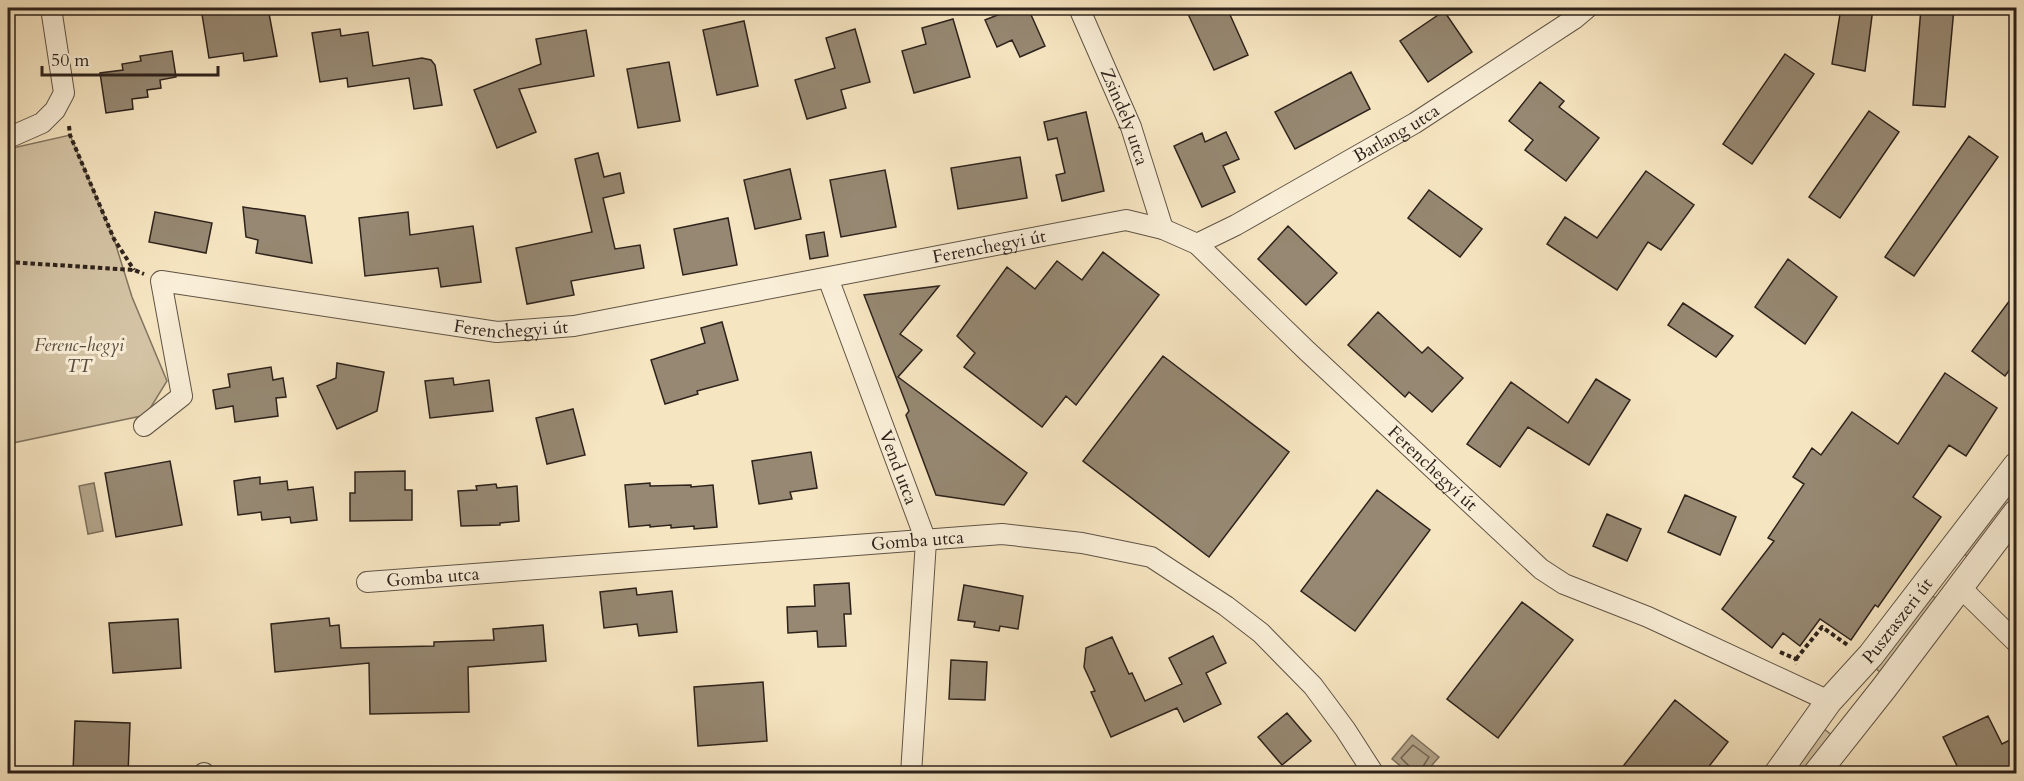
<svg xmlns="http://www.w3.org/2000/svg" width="2024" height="781" font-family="Cardo,serif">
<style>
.green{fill:#d4c4a5;stroke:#817460;stroke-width:1.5}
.water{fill:#b2a389;stroke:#7d705d;stroke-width:1.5}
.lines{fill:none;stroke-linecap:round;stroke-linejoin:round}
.shore{stroke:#706352;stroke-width:1.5}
.building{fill:#968872;stroke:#2e231c;stroke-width:1.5}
.minor-casing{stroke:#605445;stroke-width:22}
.tertiary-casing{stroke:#605445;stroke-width:28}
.path{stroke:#2e231c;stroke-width:4;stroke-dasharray:4.5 3;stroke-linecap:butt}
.minor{stroke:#f9eed7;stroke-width:20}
.tertiary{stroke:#f9eed7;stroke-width:26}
.labels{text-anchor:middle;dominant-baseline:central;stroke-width:6;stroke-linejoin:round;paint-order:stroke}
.street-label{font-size:18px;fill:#2e231c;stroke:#f9eed7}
.park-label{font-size:18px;font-style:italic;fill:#584b3e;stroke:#f9eed7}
</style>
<rect width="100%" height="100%" fill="#f6e5c1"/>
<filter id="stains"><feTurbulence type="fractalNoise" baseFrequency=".00333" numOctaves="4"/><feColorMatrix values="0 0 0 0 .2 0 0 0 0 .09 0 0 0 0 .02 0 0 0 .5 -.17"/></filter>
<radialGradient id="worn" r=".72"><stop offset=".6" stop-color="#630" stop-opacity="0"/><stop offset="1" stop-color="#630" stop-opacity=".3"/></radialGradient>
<!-- green -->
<path class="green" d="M70,135L114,239L132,297L167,381L146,415L8,444V149Z
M2016,476V505L1972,562L1961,550Z
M1930,594L1938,600L1880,672L1871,665Z
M1823,728L1833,736L1804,773L1788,774Z"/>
<!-- water -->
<path class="water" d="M94,483L103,531L88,534L79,486Z
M1412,735L1439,757L1427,771L1430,773H1409L1392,759Z"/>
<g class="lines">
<!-- shore -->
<path class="shore" d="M1412,774L1411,768L1401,758L1413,745L1429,757L1422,768V774"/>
</g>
<!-- building -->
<path class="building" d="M201,8H268L277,56L244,61L243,53L209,58Z
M1015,8H1028L1045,46L1020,57L1012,40L997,47L985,20Z
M1202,8H1227L1248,55L1214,70L1188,14Z
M1841,8H1873L1865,71L1832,64Z
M1921,8H1954L1945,107L1913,105Z
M1444,11L1472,52L1428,82L1400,41Z
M953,19L970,77L914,93L902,51L926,44L922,28Z
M744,21L758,86L717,95L703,30Z
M340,29L341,36L368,32L373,66L422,58L431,60L435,65L442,105L414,109L409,78L348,87L347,78L320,82L312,33Z
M855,29L870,82L841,90L846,108L807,119L795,80L835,68L826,38Z
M586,30L594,76L519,89L536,132L497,148L474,90L541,64L536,39Z
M172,51L176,77L160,80L161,88L147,90L148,97L132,99L133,109L106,113L100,73L123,70L122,64L141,61L140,56Z
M1785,54L1814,74L1752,164L1723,144Z
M669,62L680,121L638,128L627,69Z
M1351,72L1370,109L1295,149L1275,112Z
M1540,82L1564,101L1559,107L1599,138L1566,181L1525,150L1533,140L1509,121Z
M1869,111L1899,132L1840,218L1809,197Z
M1086,112L1104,191L1062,201L1056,175L1065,173L1057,138L1048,140L1044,122Z
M1226,132L1239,159L1223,166L1235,192L1202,207L1174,146L1202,133L1205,142Z
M1969,136L1998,157L1914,276L1885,257Z
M598,153L604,177L620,173L624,193L603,198L615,249L640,245L644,268L571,281L574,295L527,304L516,248L592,232L575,159Z
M1020,157L1027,198L958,209L951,168Z
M790,169L801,219L755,229L744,180Z
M885,170L896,227L841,237L830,180Z
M1646,171L1694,205L1661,250L1648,242L1617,290L1547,244L1565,217L1597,238Z
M1429,190L1482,229L1460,257L1408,218Z
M243,207L305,216L312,263L256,253L258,240L246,237Z
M155,212L212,223L206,253L149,242Z
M408,212L410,235L473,226L481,282L441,287L438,268L365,276L359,218Z
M728,218L737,265L683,275L674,229Z
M1288,226L1337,273L1306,305L1258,259Z
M824,232L828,256L810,259L806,235Z
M1103,252L1159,295L1076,405L1066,396L1042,427L964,367L975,353L957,336L1007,267L1035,289L1057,261L1082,280Z
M1788,259L1837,297L1805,344L1755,307Z
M939,286L900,334L922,350L898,377L1027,473L1004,505L936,495L906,415L909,411L864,295Z
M2016,292V361L2005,376L1972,351Z
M1683,303L1733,336L1716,357L1668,325Z
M1378,312L1422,353L1428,347L1463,378L1432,412L1409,392L1405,397L1348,345Z
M722,322L738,380L697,391L698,394L665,404L651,360L705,343L701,328Z
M1163,356L1289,452L1209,557L1083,461Z
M337,363L384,372L377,411L337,429L317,386L336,378Z
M271,367L273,380L283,378L286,397L276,398L278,416L235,422L233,406L216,409L213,390L230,387L228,374Z
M1945,373L1997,408L1966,456L1949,445L1913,497L1941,517L1878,607L1875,605L1851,640L1820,619L1800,646L1783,633L1772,648L1722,609L1774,541L1768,538L1804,484L1793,477L1812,448L1821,455L1852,412L1898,444Z
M453,378L454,385L489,380L493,411L430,418L425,381Z
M1596,379L1630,400L1589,465L1528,427L1500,467L1467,444L1511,382L1568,423Z
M573,409L585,455L547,464L536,418Z
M811,452L817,488L790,492L792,499L759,504L752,461Z
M170,461L182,525L116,537L105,473Z
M405,471V490H412V520L350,521V493H355V472Z
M260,477V484L287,481L288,490L313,487L317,520L291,523L290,517L262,520L261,512L238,515L234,481Z
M650,483V486L691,485V487L713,485L717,527L694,529V526L671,528V525L650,527V525L629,527L625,485Z
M496,484L497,488L517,486L519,521L500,523V525L461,526L458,491L477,490L476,486Z
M1377,490L1430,530L1355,631L1301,591Z
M1685,495L1736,517L1720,555L1668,532Z
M1607,514L1641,529L1627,561L1593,546Z
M849,583L851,614H844L846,646L818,647L817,631L788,633L787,607L815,606L814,585Z
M964,585L1023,596L1018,629L1000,626L999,631L974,627L975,622L958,620Z
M636,588L637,595L672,591L677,632L639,636L637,624L604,628L600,592Z
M1522,602L1573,640L1498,738L1447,699Z
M329,618L330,626L339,625L341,648L434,646V642L494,640L493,629L543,625L546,661L468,667L469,712L370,714L369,663L275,672L271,624Z
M178,619L181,668L113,673L109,623Z
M1213,636L1226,663L1206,673L1221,704L1184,722L1177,708L1111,737L1091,692L1095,691L1084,667L1086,648L1112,637L1129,674L1132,673L1145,701L1182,684L1169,658Z
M951,660L987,662L985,700L949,699Z
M763,682L767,741L698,746L694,687Z
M1675,700L1728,742L1703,774H1617Z
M1287,713L1311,741L1282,765L1258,737Z
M1988,716L2002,744L2016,737V774H1961L1943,737Z
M75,721L130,723L128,774L73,772Z"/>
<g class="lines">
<defs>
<g id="minor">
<path id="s1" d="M1079,8L1131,127L1163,229"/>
<path d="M8,138L42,123L55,110L64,93L51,8"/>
<path id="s2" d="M1197,244L1236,225L1415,123L1574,19L1587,8"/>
<path id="s3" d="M828,278L926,541L911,774"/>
<path id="s4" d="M144,426L182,396L161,281L497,332L574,326L1126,220L1163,229L1197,244L1306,350L1541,569L1564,584L1648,617L1829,701"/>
<path id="s5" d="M367,582L1002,534L1082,543L1151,557L1226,606L1261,633L1313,686L1345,729L1374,774"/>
<path d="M1960,587L2016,642"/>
<path d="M204,774V773"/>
</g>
<g id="tertiary">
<path id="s6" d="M1777,774L1829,701L1871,655L2016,466"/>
<path d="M1816,774L1884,688L2016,513"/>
</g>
</defs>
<!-- minor casing -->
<use href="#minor" class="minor-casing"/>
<!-- tertiary casing -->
<use href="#tertiary" class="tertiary-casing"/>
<!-- path -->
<path class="path" d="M69,126L70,135L114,239L134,270
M8,262L134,270L144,274
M1780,652L1796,659L1797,664
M1796,659L1822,627L1849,646"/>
<!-- minor -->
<use href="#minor" class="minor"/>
<!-- tertiary -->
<use href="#tertiary" class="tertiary"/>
</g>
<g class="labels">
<!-- street labels -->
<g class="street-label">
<text stroke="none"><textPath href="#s1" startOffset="118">Zsindely utca</textPath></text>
<text stroke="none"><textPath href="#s2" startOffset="228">Barlang utca</textPath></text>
<text stroke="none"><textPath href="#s4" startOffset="1005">Ferenchegyi út</textPath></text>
<text stroke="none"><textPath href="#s4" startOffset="519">Ferenchegyi út</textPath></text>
<text stroke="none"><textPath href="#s3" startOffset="202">Vend utca</textPath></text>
<text stroke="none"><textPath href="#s4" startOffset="1545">Ferenchegyi út</textPath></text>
<text stroke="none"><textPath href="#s5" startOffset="552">Gomba utca</textPath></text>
<text stroke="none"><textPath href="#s5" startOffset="66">Gomba utca</textPath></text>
<text stroke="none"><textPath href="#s6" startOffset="195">Pusztaszeri út</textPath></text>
</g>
<!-- park labels -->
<g class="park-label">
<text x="79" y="345">Ferenc-hegyi<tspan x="79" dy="21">TT</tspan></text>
</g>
</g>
<!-- margin -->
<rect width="2024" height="781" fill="none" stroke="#f6e5c1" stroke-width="30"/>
<rect x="9" y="9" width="2006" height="763" fill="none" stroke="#2e231c" stroke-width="3"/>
<rect x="15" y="15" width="1994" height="751" fill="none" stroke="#2e231c" stroke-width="1.5"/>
<!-- scale -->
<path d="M42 66v9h176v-9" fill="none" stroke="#2e231c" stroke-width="3"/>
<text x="51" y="66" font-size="18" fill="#2e231c" stroke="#f9eed7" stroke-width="4.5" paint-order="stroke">50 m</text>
<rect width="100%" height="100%" filter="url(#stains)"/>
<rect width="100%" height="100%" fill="url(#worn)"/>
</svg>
